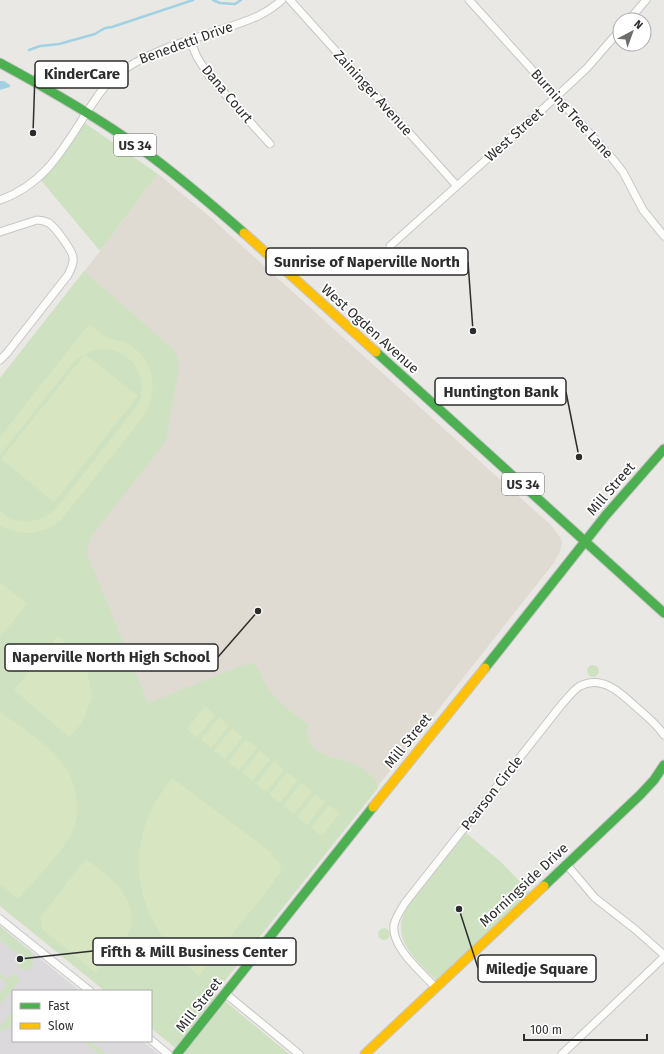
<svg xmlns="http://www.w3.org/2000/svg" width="664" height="1054" font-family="'Fira Sans',sans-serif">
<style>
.industrial{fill:#dbd9db}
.education{fill:#e0dbd2}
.green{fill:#cee2c2}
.pitch{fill:#d7e5c0}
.water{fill:#a1d2e3}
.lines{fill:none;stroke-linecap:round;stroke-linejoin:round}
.stream{stroke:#a1d2e3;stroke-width:2.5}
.street-casing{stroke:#c7c6c7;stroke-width:9}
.fast-casing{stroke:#c7c6c7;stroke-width:11}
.slow-casing{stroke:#c7c6c7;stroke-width:11}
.street{stroke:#fcfcfb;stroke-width:7}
.fast{stroke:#4caf50;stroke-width:9}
.slow{stroke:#ffc107;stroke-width:9}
.labels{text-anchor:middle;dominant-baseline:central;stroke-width:3.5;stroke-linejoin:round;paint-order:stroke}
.shield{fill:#fff;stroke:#6c6c6c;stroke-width:1}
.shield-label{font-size:13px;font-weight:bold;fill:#2d2d2d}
.street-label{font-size:14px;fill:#2d2d2d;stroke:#fff}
.leader{fill:none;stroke:#2d2d2d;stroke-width:1.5}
.callout-dot{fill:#2d2d2d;stroke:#fff;stroke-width:1.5}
.callout{fill:#fff;stroke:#2d2d2d;stroke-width:1.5}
.callout-label{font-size:15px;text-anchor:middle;font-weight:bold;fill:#2d2d2d}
</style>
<rect width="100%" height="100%" fill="#eae8e5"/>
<!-- industrial -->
<path class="industrial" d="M0,926L80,991H13V1041H142L159,1054H0Z"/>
<!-- education -->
<path class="education" d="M158,174L209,216L535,511L550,524L560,537L562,542L560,552L553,564L215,993L289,1054H183L151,1028V991H105L0,906V378L100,251Z"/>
<!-- green -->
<path class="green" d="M82,121L158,174L100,251L39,178Z
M84,271L173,349L177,355L179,367L167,436L164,444L91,537L88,546V556L148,703L248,663H253C261,670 263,682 269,690C279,704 295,714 308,724C301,757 337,756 358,766C362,768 367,772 370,775C375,779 378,782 378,788L215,993L289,1054H183L151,1028V991H105L0,906V378Z
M587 671a6 6 0 1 1 12 0a6 6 0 1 1-12 0Z
M466,833L500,861L530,892L437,981C415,958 387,938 409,904Z
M0,926L32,953L33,958V966L28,970C23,970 20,969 17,963L20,956L0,940Z
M378 934a6 6 0 1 1 12 0a6 6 0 1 1-12 0Z
M0,973L8,979L14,973L21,979L0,1005V993L7,983L0,977Z
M13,1010V1023L8,1030L4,1027L0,1033V1026Z
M83,1041H90L106,1054H99Z"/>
<!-- pitch -->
<path class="pitch" d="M89,324C94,328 100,334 106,337C114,341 122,340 130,345C155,361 159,393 143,417L61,520C43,534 20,538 0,525V511C18,528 44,523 59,505L139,403C154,360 104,330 73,363L0,455V437Z
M85,354L138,396L54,502L1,459Z
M0,582L27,604L0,637Z
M58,636L71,648L87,669L92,697L82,723L69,737L14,690Z
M205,706L215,715L197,738L187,729Z
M0,712C18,725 39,739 55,755C66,765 72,777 75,791C78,803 78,819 73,830C63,852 35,880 18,899L0,884Z
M219,717L229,726L211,748L201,740Z
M232,728L243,737L225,759L214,751Z
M246,739L257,748L239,770L228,762Z
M260,750L270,759L252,781L242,773Z
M274,761L284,770L266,792L256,784Z
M287,772L298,780L280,803L269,795Z
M172,778L272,853L271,855L279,861L281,872L274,880V882L199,976C149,935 121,874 151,811C156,799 165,788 172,778Z
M301,783L312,791L294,814L283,806Z
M315,794L325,802L307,825L297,817Z
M329,805L340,813L322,836L311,828Z
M86,859C104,873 124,885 130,908C132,916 132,924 129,932C123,945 105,962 96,973L42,929L41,916Z"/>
<!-- water -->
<path class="water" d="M0,81H4L10,85V87L0,90Z"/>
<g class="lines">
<!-- stream -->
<path class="stream" d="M213,0L220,3L235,4L241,0
M29,50L40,46L59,44L95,34L105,28L112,27L193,0"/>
<defs>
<path id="street" d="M290,0L457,186
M469,0L612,158L623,172L643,210L664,236
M629,20L646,0
M190,40L197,57L209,76L270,144
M0,200C46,184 64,147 89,109C97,97 104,85 115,76C147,51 188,41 226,28C249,20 264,16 282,0
M0,232L37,220C41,220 45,221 49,223C55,227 72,250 73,257C74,263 71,269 68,275L7,353L0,360
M390,246L556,97L587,68L620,30
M567,865L595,898L636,930L664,955
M0,919L90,991
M436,988C422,972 391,948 394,925C396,916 401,910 405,903L562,704C568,698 573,690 580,686C602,675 620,692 635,706C645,715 656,723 664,735
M226,994L299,1054
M151,1040L168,1054
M562,1054L664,957"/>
<path id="fast" d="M0,63C48,89 96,116 140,148C176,174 211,204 244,233
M376,352L664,613
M485,668L606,515L664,449
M544,886L640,795L654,780L664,765
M177,1054L373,807"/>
<path id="slow" d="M244,233L376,352
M373,807L485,668
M365,1054L544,886"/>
</defs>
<!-- street casing -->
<use href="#street" class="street-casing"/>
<!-- fast casing -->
<use href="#fast" class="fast-casing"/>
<!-- slow casing -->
<use href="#slow" class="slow-casing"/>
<!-- street -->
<use href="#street" class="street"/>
<!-- fast -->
<use href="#fast" class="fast"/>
<!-- slow -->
<use href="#slow" class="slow"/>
</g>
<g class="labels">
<!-- shield labels -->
<g class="shield">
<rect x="114" y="134" width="42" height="22" rx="3"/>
<rect x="502" y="473" width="42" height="22" rx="3"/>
</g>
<g class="shield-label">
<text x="135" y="145">US 34</text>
<text x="523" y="484">US 34</text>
</g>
<!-- street labels -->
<g class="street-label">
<text transform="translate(186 43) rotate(-20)">Benedetti Drive</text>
<text transform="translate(373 93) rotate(48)">Zaininger Avenue</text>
<text transform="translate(227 94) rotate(50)">Dana Court</text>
<text transform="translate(572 114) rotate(48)">Burning Tree Lane</text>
<text transform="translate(514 135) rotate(-42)">West Street</text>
<text transform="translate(370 329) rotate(42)">West Ogden Avenue</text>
<text transform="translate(611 489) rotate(-49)">Mill Street</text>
<text transform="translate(408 741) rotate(-51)">Mill Street</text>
<text transform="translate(492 793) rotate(-52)">Pearson Circle</text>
<text transform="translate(524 885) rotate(-43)">Morningside Drive</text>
<text transform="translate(199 1005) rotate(-52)">Mill Street</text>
</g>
</g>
<!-- callouts -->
<path class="leader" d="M33 133L35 74M473 331L468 262M579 457L566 392M258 611L218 657M20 959L93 951M459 909L478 968"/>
<g class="callout-dot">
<circle cx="33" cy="133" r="4"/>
<circle cx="473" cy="331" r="4"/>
<circle cx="579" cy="457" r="4"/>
<circle cx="258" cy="611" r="4"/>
<circle cx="20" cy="959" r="4"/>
<circle cx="459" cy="909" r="4"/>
</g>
<g class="callout">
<rect x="35" y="61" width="93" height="27" rx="4"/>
<rect x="266" y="248" width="202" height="27" rx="4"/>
<rect x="435" y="378" width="131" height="27" rx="4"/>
<rect x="5" y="644" width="213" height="27" rx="4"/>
<rect x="93" y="938" width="203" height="27" rx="4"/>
<rect x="478" y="955" width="118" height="27" rx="4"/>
</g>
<g class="callout-label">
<text x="82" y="79">KinderCare</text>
<text x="367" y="267">Sunrise of Naperville North</text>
<text x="501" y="397">Huntington Bank</text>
<text x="111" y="662">Naperville North High School</text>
<text x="194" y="957">Fifth &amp; Mill Business Center</text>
<text x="537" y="974">Miledje Square</text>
</g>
<!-- legend -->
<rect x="12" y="990" width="140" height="52" fill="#ffffff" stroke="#ababab"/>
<rect x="20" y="1003" width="20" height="6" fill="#4caf50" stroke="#ababab"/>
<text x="48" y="1010" font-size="12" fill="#2d2d2d">Fast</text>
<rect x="20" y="1023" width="20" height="6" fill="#ffc107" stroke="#ababab"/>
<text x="48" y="1030" font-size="12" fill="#2d2d2d">Slow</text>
<!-- north arrow -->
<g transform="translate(632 32) rotate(41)"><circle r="19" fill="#ffffff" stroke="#ababab"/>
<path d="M0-3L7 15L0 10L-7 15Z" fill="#6f6e6d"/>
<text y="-6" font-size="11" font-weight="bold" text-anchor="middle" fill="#2d2d2d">N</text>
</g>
<!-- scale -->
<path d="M524 1034v6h123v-6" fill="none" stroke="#2d2d2d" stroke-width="2"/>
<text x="530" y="1034" font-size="12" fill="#2d2d2d" stroke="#ffffff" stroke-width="3" paint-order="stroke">100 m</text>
</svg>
